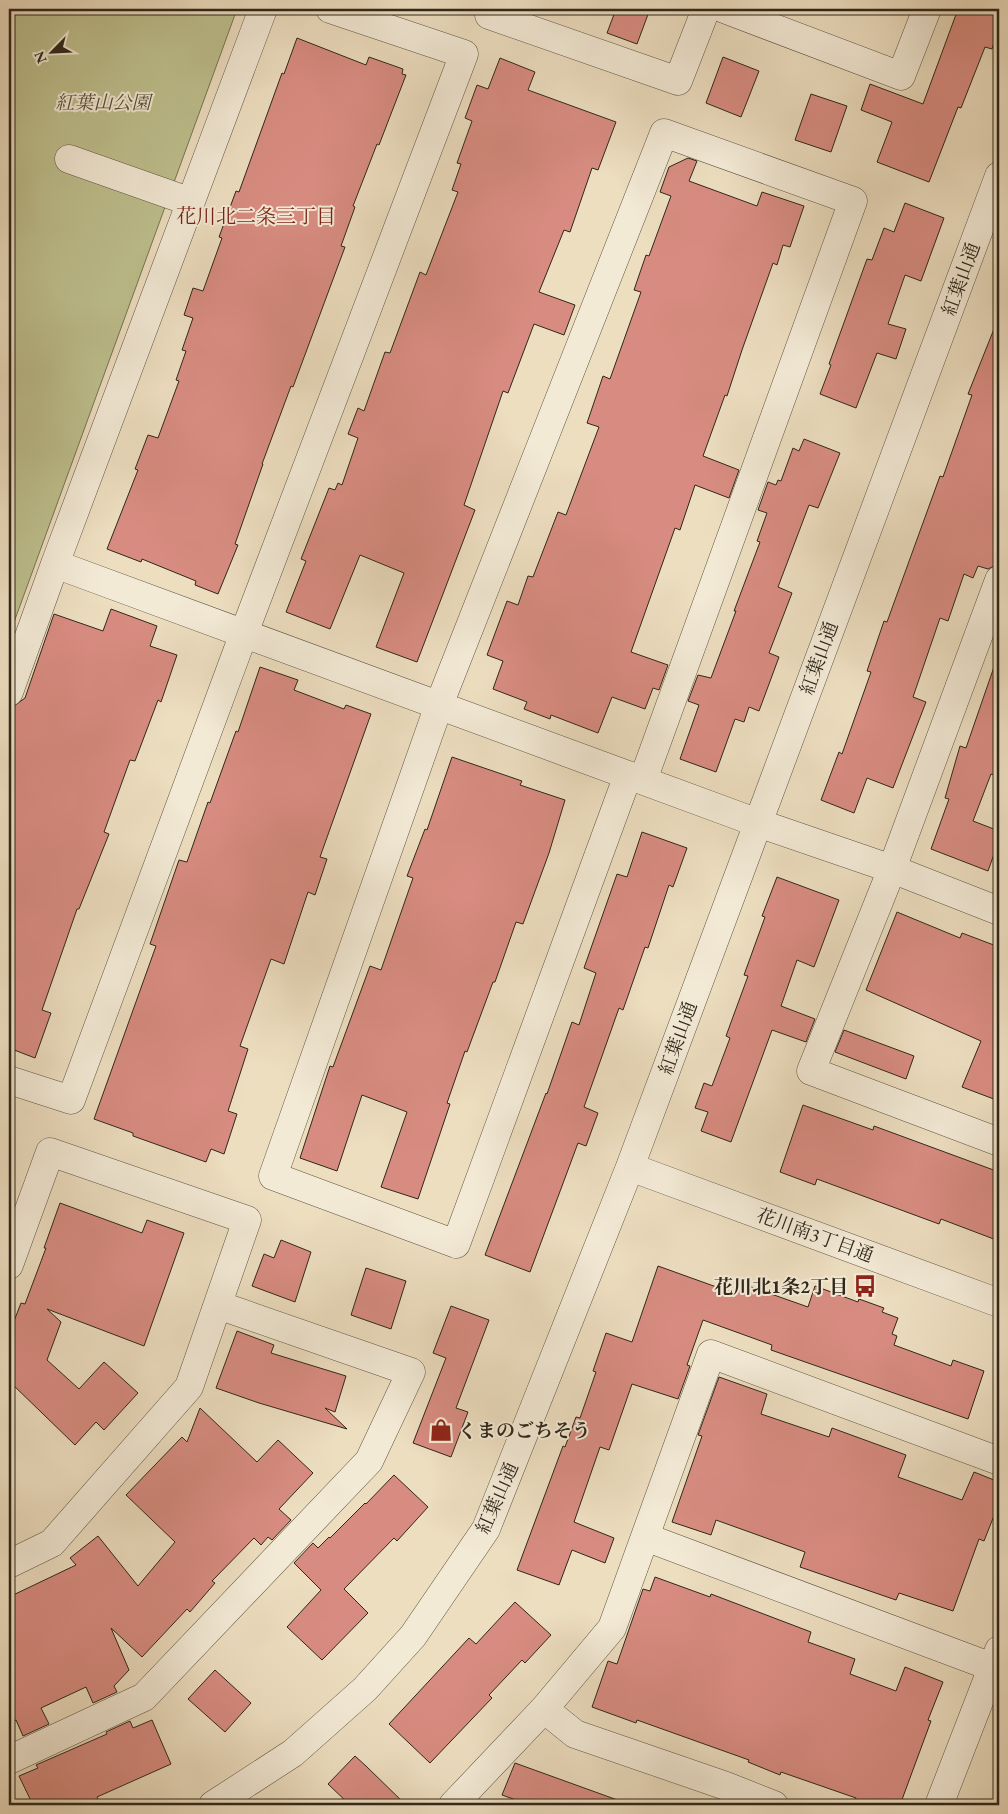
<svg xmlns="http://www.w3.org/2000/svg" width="1008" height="1814" font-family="'EB Garamond','Noto Serif JP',serif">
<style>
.green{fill:#bec08e;stroke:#767454}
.building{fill:#d88c81;stroke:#2f271b}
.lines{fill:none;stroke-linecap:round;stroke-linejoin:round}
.minor-casing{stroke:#5e5544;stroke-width:29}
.minor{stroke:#f3ead6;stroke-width:28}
.labels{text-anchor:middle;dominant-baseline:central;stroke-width:4;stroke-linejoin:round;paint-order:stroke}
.park-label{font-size:19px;font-style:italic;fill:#534d38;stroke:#f3ead6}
.street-label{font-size:19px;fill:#2f271b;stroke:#f3ead6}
.poi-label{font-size:19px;font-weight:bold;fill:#2f271b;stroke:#f3ead6;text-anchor:end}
.neighbourhood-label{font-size:20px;fill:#7a1f14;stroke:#f3ead6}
</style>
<rect width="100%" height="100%" fill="#eddec0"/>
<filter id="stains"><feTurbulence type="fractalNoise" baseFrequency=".004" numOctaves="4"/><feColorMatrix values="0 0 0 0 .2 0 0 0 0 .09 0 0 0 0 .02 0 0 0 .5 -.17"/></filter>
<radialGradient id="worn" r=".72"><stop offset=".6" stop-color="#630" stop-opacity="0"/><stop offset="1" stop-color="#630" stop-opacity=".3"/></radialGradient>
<!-- green -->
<path class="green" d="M9,9H237L9,636Z"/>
<!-- building -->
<path class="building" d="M616,9H650L637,44L607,33Z
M958,9H985L999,14V27L992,49L985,47L961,108L958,107L929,182L877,162L892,122L861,110L870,84L923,104Z
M297,38L366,65L369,57L403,69L402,74L406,75L379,145L377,144L353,206L355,207L341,246L345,247L293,387L291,386L262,464H263L235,544L238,545L218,594L195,585L196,581L142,559L141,562L107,549L138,470L135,469L148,435L158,438L179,381L176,380L186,351L182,350L193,318L184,315L193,288L203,291L222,238L219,237L236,191L239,192L282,73L284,74Z
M723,57L759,71L741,117L706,103Z
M500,58L535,72L528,90L616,122L598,170L592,168L570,232L564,230L539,292L575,305L564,335L534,324L508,393L503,391L464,505L475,510L417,662L376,647L404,573L360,555L330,629L286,612L306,561L301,559L329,488L335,490L338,483L342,485L358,438L348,434L358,408L364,411L385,352L390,353L420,272L426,275L458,192L452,190L461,164L457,163L472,121L465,118L477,85L488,89Z
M811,94L847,106L831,152L795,140Z
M688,158L697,161L689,181L757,206L762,192L804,206L790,247L783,245L777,265L773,263L742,350L727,396L725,395L703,456L739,470L729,498L695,485L680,530L675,528L631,652L668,665L659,690L653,688L645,709L612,697L598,733L551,715L550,719L524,709L527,702L493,689L503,661L487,655L507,601L518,605L528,576L533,577L558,512L566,515L599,427L587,423L603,376L610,379L641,292L634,290L646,255L649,256L671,196L660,192L669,167Z
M905,203L944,218L921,281L905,275L888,324L906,329L896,359L877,353L856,408L820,394L831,365L829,364L867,259L872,260L884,228L894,232Z
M998,319H999V565H996L988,569L978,566L973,578L964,574L948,621L940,618L913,697L926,702L893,788L867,778L854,813L821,800L839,752L842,754L871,672L867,671L884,621L887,622L940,476L943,477L972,395L968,394Z
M804,439L840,453L818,508L809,505L778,587L792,593L769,653L779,657L759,711L749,707L744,722L735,719L716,772L680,759L699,705L688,701L698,675L711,678L736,611H734L760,542L757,541L767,513L758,510L768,482L776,485L778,480L781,481L793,448L799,451Z
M111,609L157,626L150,646L177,655L161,702L158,700L135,761L130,760L104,832L109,834L79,909H77L42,1010L51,1013L35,1058L9,1048V722L14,706L25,698L54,614L103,631Z
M995,664H999V777L991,774L973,821L999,831V840L988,871L931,849L949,799L945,798L960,746L966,748Z
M260,667L298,680L294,690L344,709L346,705L371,714L320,857L327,859L315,895L308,892L284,964L271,959L240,1046L248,1049L228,1111L237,1114L224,1154L211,1149L206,1162L133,1136V1133L94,1119L156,946L150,944L179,860L187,862L208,802L210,803L236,731L238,732Z
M452,757L522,781L520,785L565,800L549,853L523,924L516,922L495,982H493L467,1052L465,1051L447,1103L450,1104L418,1199L381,1187L407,1112L362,1095L337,1171L300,1158L330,1066L333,1067L370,966L381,970L413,878L407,876L425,829L427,830Z
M642,832L687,848L673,887L669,885L648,948L645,947L623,1010L619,1008L584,1107L598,1113L586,1146L578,1143L530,1272L485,1255L546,1093L547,1094L572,1022L579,1025L596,973L584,968L617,874L627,877Z
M777,877L839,900L814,967L797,960L781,1006L815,1019L806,1042L772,1030L731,1142L701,1131L708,1112L695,1108L704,1083L712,1086L730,1038L726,1036L748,976L744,975L765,917L762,916Z
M897,912L960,938L962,933L999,947V1101L962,1087L981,1041L866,990Z
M844,1030L914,1056L906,1079L835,1052Z
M803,1105L873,1130L874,1126L999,1172V1241L941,1219L939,1224L817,1179L815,1185L780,1172Z
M60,1203L142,1233L147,1220L184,1233L144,1346L47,1309L61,1322L47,1360L79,1389L104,1362L138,1393L104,1430L96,1422L75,1445L9,1381V1334L21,1303L25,1304L46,1248H44Z
M281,1240L311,1252L295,1302L252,1286L264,1254L274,1258Z
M658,1266L736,1294L740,1283L808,1307L815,1286L858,1302L859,1299L884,1308L882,1312L898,1318L892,1334L897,1336L894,1345L951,1366L953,1360L984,1371L968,1419L771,1350L772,1345L703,1320L687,1365L690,1366L678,1399L632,1384L609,1450L600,1447L574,1522L614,1538L605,1563L572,1550L559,1585L517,1570L563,1446L565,1447L576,1417L580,1418L596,1372L593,1371L606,1333L632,1342Z
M366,1268L406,1281L391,1329L351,1315Z
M451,1306L489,1320L456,1408L468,1412L451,1457L413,1443L446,1358L433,1353Z
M237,1331L274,1345L271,1353L346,1376L335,1412L325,1408L347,1429L259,1403L216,1388Z
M719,1377L767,1394L761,1414L829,1437L832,1428L906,1455L898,1477L962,1500L974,1472L999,1482V1503L984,1541L979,1539L953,1611L899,1593L896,1600L800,1567L805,1552L716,1520L711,1535L672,1522L702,1436L698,1435Z
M200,1408L257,1462L278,1440L313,1473L279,1509L291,1520L272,1540L268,1537L261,1545L254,1538L212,1581L215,1583L190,1612L187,1609L142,1657L111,1628L129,1670L114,1686L117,1692L93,1703L86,1687L41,1708L49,1724L23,1736L16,1720L9,1724V1597L76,1565L70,1558L98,1536L138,1586L175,1542L126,1495L182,1437L187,1442Z
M394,1475L428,1507L397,1541L394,1538L344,1589L368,1613L322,1660L287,1627L321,1590L294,1563L313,1543L318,1548L329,1537L330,1538L365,1503L366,1504Z
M655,1577L710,1597L711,1594L811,1632L808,1642L855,1659L850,1674L896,1691L905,1667L943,1682L928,1720L931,1721L900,1805H854L856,1798L781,1772L780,1775L748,1762L749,1760L637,1720L636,1723L592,1707L608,1661L617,1664L643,1589L650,1591Z
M515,1602L551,1635L525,1663L522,1660L489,1695L492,1698L430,1763L389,1724L469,1638L476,1644Z
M215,1670L251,1703L225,1732L188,1699Z
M152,1720L171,1764L97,1797L101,1805H33L19,1776L38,1768L36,1765L107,1734L106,1732L130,1721L133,1728Z
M355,1756L366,1766L406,1805H350L328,1784Z
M515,1763L623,1802V1805H530L502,1795Z"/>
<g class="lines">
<defs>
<path id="minor" d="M263,9L55,564L758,823L892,869L999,911
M491,9L489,15L678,81L706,9
M724,9L901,76L927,9
M69,159L191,202
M999,580L892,869L811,1071L999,1142
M9,692L55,564
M628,775L456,1244L273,1176L439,705L664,133L853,201L643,780
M9,1080L71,1100L244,633L464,54L330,9
M630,1167L999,1303
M9,1265L50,1152L247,1220L189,1387L52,1543L9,1564
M645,1537L992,1667
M544,1709L575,1734L726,1786L774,1805
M9,1760L144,1697L369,1461L411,1372L218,1305
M213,1805L293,1753L365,1689L413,1636L486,1529L630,1167L999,176
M453,1805L544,1709L612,1628L711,1354L999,1461
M939,1805L999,1650"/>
</defs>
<!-- minor casing -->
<use href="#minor" class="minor-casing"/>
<!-- minor -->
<use href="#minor" class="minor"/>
</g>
<!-- icons -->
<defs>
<symbol id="bus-bare" viewBox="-9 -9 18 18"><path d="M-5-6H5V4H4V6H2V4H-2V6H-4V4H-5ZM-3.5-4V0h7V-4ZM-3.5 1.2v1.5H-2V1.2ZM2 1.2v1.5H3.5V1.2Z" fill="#8f2418" stroke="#f3ead6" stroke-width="2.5" paint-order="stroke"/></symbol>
<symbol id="shop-bare" viewBox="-9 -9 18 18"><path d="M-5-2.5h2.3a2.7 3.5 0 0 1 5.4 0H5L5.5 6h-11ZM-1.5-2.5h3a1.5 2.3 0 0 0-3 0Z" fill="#8f2418" stroke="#f3ead6" stroke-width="2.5" paint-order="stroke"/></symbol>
</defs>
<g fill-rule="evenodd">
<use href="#bus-bare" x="849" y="1270" width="32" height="32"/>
<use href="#shop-bare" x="425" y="1414" width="32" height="32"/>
</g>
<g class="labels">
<!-- park labels -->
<g class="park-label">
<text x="103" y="102">紅葉山公園</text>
</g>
<!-- street labels -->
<g class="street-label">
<text transform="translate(961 279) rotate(-70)">紅葉山通</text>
<text transform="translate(819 658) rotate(-70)">紅葉山通</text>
<text transform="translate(678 1038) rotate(-70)">紅葉山通</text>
<text transform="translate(815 1235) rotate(20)">花川南3丁目通</text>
<text transform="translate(497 1498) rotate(-66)">紅葉山通</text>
</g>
<!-- poi labels -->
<g class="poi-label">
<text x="848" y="1286">花川北1条2丁目</text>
<text x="458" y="1430" text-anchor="start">くまのごちそう</text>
</g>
<!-- neighbourhood labels -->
<g class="neighbourhood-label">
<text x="256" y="216">花川北二条三丁目</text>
</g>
</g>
<!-- margin -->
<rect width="1008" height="1814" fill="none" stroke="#eddec0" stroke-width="30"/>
<rect x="10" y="10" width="988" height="1794" fill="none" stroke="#2f271b" stroke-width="2.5"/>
<rect x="15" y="15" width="978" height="1784" fill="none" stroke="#2f271b"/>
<!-- north arrow -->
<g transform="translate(52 52) rotate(246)" stroke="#f3ead6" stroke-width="4" paint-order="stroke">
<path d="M0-4L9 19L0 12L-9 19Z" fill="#2f271b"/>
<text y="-8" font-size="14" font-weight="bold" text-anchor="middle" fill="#2f271b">N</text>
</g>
<rect width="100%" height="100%" filter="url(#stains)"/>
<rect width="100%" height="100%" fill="url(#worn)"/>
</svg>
